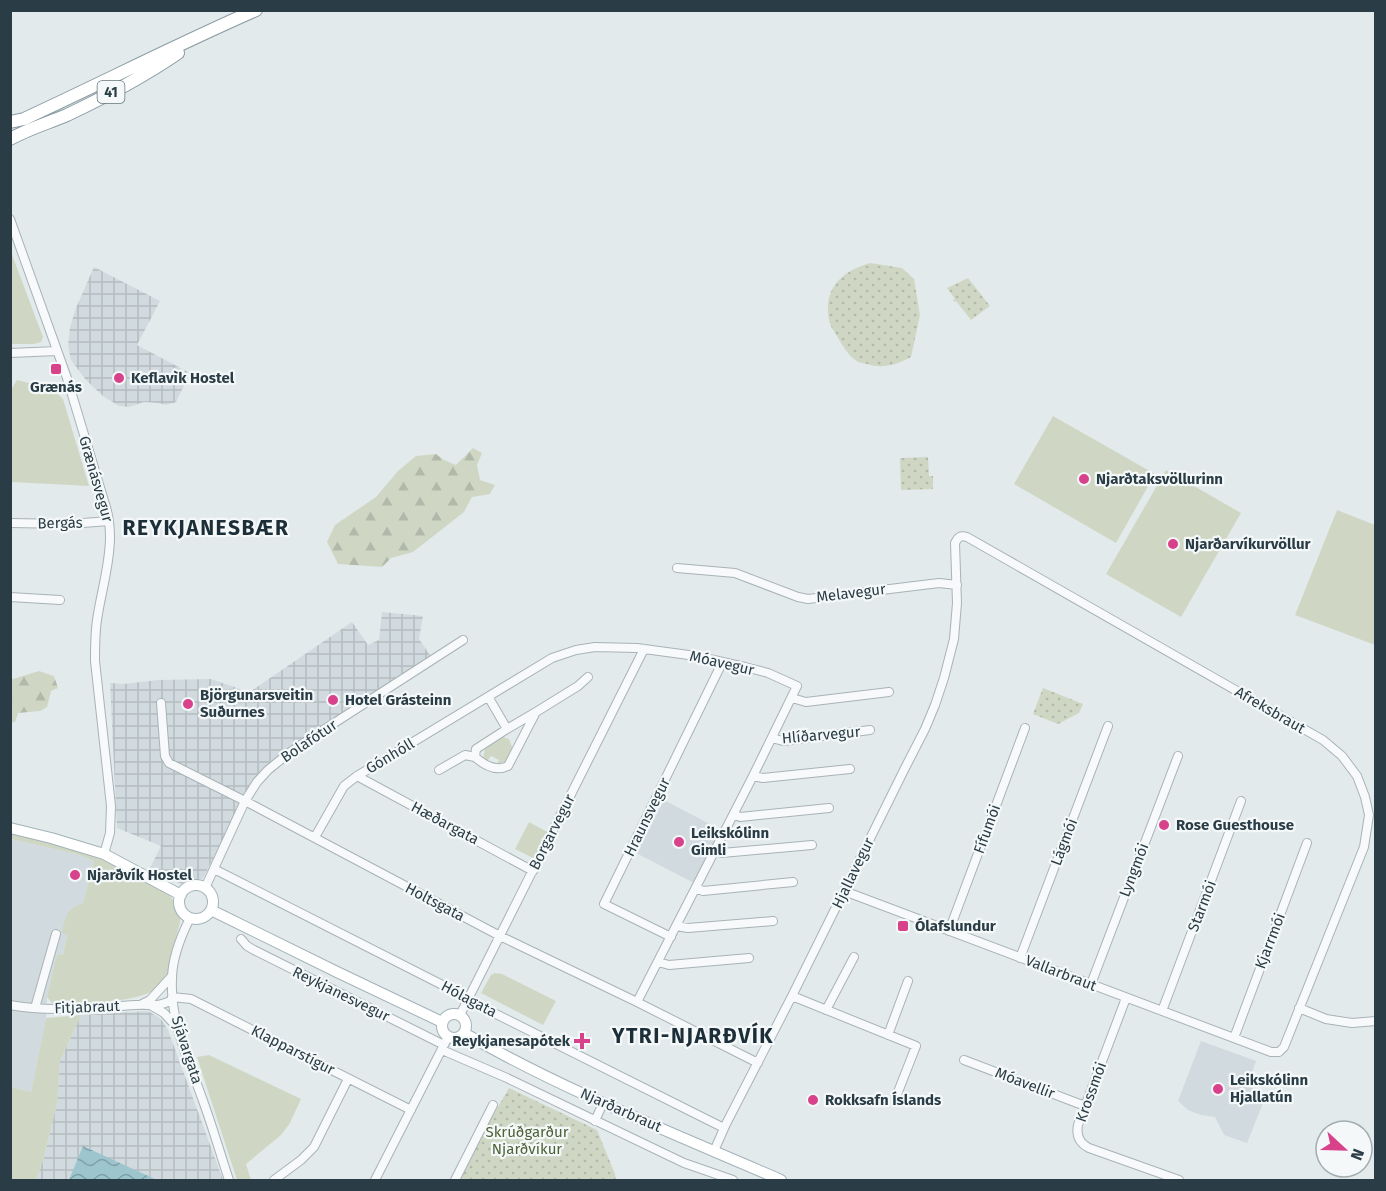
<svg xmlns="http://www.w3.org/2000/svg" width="1386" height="1191" font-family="'Fira Sans',sans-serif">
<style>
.built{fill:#d1dade}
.industrial{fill:url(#industrial-grid)}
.grass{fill:#cfd7c4}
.forest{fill:url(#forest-firs)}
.park{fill:url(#park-dots)}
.water{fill:url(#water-waves)}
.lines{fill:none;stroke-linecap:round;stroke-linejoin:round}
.minor-casing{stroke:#a8b3b7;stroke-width:10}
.major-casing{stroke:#a2b3b9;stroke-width:12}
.highway-casing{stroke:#8a9da4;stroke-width:14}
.minor{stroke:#f7f9fa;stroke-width:8}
.major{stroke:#fff;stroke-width:10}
.highway{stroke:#fff;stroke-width:12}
.poi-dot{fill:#d7428a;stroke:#f4f8f9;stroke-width:2}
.labels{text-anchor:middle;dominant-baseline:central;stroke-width:4.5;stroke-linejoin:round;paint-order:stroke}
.shield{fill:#f4f8f9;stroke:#67757c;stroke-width:1.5}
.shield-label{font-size:14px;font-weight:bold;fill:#2a3d46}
.poi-label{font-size:15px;font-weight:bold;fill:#2a3d46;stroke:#f4f8f9;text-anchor:start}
.street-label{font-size:15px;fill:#2a3d46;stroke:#f4f8f9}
.park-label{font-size:15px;fill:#4d6336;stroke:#f4f8f9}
.district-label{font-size:21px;font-weight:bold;letter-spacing:1.5px;fill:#1c2e37;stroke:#f4f8f9}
</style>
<defs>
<pattern id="industrial-grid" width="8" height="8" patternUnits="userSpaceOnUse" patternTransform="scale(1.5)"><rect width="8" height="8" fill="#d1dade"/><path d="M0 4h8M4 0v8" fill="none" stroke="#b4bcc0"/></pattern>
<pattern id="forest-firs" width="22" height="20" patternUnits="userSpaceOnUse" patternTransform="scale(1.5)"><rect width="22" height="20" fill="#cfd7c4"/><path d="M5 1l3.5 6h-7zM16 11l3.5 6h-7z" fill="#b2b9aa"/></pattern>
<pattern id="park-dots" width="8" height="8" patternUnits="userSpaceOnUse" patternTransform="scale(1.5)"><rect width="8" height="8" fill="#cfd7c4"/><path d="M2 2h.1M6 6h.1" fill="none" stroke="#b2b9aa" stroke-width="1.8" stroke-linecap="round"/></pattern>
<pattern id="water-waves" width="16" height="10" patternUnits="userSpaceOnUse" patternTransform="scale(1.5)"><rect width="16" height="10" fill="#9dc5ce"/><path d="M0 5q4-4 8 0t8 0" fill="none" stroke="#80a1a9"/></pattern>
</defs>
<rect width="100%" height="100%" fill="#e3eaec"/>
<!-- built -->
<path class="built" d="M664,800L721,830L694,883L636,853Z
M11,839L76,854L94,861L83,903L67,934L63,955L57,954L47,997L46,1018L31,1092L11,1087Z
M1201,1041L1256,1061L1247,1086L1262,1092L1259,1102L1263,1103L1247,1143L1224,1135L1215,1117L1201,1115L1188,1110L1178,1101Z"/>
<!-- industrial -->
<path class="industrial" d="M94,267L160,301L137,345L190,373L176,402L166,405L158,403L144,402L129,407L119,406L103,396L86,380L71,360L68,346L70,327L76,308Z
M382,612L423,616L419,639L432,658L278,759L250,788L203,878L188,884H181L173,881L150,868L161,846L117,828L110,683L123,684L158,680L211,679L237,688L248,693L352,622L368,645L379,640Z
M148,1011L161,1019L168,1030L223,1180H36L44,1157L57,1103L60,1061L81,1015Z"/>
<!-- grass -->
<path class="grass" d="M11,252L43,337L41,342L34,344H11Z
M17,380L53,389L63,399L89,486L11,482V390Z
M1053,416L1155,474L1116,543L1014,484Z
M1166,470L1241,513L1181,617L1106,574Z
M1337,510L1375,525V645L1295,615Z
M503,737L509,739L513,750C509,758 506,763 497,764L499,760L491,756L488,760L483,759L485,749Z
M529,822L547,832L533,858L515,849Z
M11,831L100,857L169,893C172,899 180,912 180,918C181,924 174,943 172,950C170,960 170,974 164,982C148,1005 79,1003 52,1003L47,997L57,954L63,955L67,935L62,933C65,917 66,909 83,903L94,861L76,854L11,839Z
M495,973L502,974L556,1001L543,1025L481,993L491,975Z
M81,1015L60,1061L57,1103L44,1157L36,1180H11V1087L31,1092L46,1018Z
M209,1055L301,1099L290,1123L281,1135L246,1164L251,1180H237L197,1057Z"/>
<!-- forest -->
<path class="forest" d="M473,448L482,453L477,465L480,480L495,485L490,494L472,497L464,512L413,552L391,558L382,567L338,564L327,542L335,525L376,497L398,471L416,456L436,454L444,460L456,465Z
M39,671L54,676L58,688L51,691L47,707L40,711L18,713L15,722L11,723V678L13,679Z"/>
<!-- park -->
<path class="park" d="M870,263L902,268L914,279L920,315L911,357C897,365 882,369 867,364C864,363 860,363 858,362C849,357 842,345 837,336C834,331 830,326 829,320C823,288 842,271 870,263Z
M968,278L990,306L971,320L956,301L954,302L953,300L955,299L947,288Z
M928,457L929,476H933V489L901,490L900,458Z
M1043,688L1083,704L1079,713L1058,724L1033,714Z
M509,1088L597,1130L615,1174L616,1180H455Z"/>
<!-- water -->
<path class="water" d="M83,1146L157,1180H69Z"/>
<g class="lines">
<defs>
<path id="minor" d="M10,219L67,378L104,501C108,512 110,525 110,537C110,565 101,592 97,620C95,633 95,647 95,661L111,806L110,833L104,854
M10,353L57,351
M10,523L70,524L109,521
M677,568L735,573L798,597L808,599L939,583L957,585
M10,597L60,600
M489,698L507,729
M792,698L806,702L889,692
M161,703L165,756L169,763L245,801L500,936L637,1002L758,1063
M536,712L508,766C496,772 484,765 475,757L476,749L507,729Z
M536,712L578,686L588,677
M772,738L783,741L870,730
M439,770L465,755L475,757
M357,776L533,871
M753,776L763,778L850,769
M734,814L740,817L829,808
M315,837L344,786L357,776L552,658L576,650L595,647L637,648L696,656L745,667L768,673L797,686L753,776L637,1002
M715,851L722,853L812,845
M214,869L468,998L484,1008L724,1128
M205,888L245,801L257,782L268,770L289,753L325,729L463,640
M696,888L703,891L793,882
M190,918C181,936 172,958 172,979C170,1021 188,1059 202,1098C212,1125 220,1153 229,1180
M676,926L688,928L773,921
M949,931L1025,728
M671,937L604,904L722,663
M241,939L247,946L254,950L444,1045
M1020,958L1108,726
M658,962L669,965L749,958
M1091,984L1178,756
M792,996L916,1046L896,1097
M172,997L191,999L411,1110
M1126,998L1078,1125C1076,1135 1079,1143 1089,1148L1179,1180
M10,1005C52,1013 94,1007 136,1005C152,1004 157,1008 172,1000
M140,1005L150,1000L171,977
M152,1006L164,1013L175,1025
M35,1008L56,934
M1299,1008L1326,1019L1352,1023L1376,1021
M826,1010L854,957
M1162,1011L1241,801
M460,1015L644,649
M888,1035L908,981
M1234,1038L1307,843
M442,1050L507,1078L684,1163L733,1180
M964,1060L1085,1106
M595,1121L603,1103
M714,1151L726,1124L792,996L905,768L925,729L935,705L944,678L954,639L957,603L955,543C958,537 960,535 967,537L1323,740L1342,756L1357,776L1365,797L1369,815L1364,847L1284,1047L1279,1052H1271L844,891
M274,1180L301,1160L314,1147L348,1079
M375,1180L448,1037
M455,1180L493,1105"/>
<path id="major" d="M10,828L51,838L104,854L181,895
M179 902a17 17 0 1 1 34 0a17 17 0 1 1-34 0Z
M211,910L337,972L442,1022
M442 1026a12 12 0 1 1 24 0a12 12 0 1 1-24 0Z
M464,1033C565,1091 675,1134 781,1180"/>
<path id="highway" d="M10,122L24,119C102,83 178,44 256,10
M10,139C28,129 48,123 67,115C105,97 143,77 178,53"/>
</defs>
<!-- minor casing -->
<use href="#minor" class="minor-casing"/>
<!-- major casing -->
<use href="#major" class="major-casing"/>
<!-- highway casing -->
<use href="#highway" class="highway-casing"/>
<!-- minor -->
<use href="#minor" class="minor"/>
<!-- major -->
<use href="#major" class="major"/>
<!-- highway -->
<use href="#highway" class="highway"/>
</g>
<!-- markers -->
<g class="poi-dot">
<rect x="50" y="363" width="12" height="12" rx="3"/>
<circle cx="119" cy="378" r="6"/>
<circle cx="1084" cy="479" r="6"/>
<circle cx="1173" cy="544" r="6"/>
<circle cx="333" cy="700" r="6"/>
<circle cx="188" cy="704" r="6"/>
<circle cx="1164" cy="825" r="6"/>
<circle cx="679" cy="842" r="6"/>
<circle cx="75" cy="875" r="6"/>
<rect x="897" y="920" width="12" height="12" rx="3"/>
<path d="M579 1032h6v6h6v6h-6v6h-6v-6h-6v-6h6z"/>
<circle cx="1218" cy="1089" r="6"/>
<circle cx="813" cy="1100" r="6"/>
</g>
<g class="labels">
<!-- shield labels -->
<rect class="shield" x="97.5" y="81" width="27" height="22" rx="4.5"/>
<g class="shield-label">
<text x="111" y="92">41</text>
</g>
<!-- poi labels -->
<g class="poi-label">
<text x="131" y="378">Keflavìk Hostel</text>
<text x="56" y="387" text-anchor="middle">Grænás</text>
<text x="1096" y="479">Njarðtaksvöllurinn</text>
<text x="1185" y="544">Njarðarvíkurvöllur</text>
<text x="200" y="695">Björgunarsveitin<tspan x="200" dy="17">Suðurnes</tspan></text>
<text x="345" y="700">Hotel Grásteinn</text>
<text x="1176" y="825">Rose Guesthouse</text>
<text x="691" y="833">Leikskólinn<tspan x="691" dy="17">Gimli</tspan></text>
<text x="87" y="875">Njarðvík Hostel</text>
<text x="915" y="926">Ólafslundur</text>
<text x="570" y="1041" text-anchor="end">Reykjanesapótek</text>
<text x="1230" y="1080">Leikskólinn<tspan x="1230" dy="17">Hjallatún</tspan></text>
<text x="825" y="1100">Rokksafn Íslands</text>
</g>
<!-- street labels -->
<g class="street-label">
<text transform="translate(96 479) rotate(74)">Grænásvegur</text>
<text transform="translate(60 523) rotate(-1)">Bergás</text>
<text transform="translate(851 593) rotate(-7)">Melavegur</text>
<text transform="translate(722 663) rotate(13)">Móavegur</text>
<text transform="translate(1270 710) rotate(30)">Afreksbraut</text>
<text transform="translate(821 735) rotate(-5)">Hlíðarvegur</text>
<text transform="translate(309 741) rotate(-34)">Bolafótur</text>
<text transform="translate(390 756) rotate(-31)">Gónhóll</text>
<text transform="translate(647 817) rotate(-64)">Hraunsvegur</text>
<text transform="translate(445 823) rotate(28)">Hæðargata</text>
<text transform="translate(987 829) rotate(-70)">Fífumói</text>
<text transform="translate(552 832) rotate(-63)">Borgarvegur</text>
<text transform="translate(1064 842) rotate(-69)">Lágmói</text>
<text transform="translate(1134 870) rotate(-69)">Lyngmói</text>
<text transform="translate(853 873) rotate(-64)">Hjallavegur</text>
<text transform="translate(435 902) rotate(28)">Holtsgata</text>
<text transform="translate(1202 906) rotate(-69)">Starmói</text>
<text transform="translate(1270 941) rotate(-69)">Kjarrmói</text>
<text transform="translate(1061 973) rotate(21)">Vallarbraut</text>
<text transform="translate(341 994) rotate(26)">Reykjanesvegur</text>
<text transform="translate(469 999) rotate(28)">Hólagata</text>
<text transform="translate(87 1007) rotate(-2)">Fitjabraut</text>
<text transform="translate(187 1050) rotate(72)">Sjávargata</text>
<text transform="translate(293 1050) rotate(27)">Klapparstígur</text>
<text transform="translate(1025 1083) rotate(21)">Móavellir</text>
<text transform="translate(1091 1092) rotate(-70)">Krossmói</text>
<text transform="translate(621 1110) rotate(24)">Njarðarbraut</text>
</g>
<!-- park labels -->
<g class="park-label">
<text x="527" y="1132">Skrúðgarður<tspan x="527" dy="17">Njarðvíkur</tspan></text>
</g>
<!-- district labels -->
<g class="district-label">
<text x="206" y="528">REYKJANESBÆR</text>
<text x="693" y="1036">YTRI-NJARÐVÍK</text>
</g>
</g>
<!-- border -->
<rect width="1386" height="1191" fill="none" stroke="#2a3d46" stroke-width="24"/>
<!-- north arrow -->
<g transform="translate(1344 1149) rotate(112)"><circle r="28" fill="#f4f8f9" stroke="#a3adb1" stroke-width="1.5"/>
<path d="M0-4.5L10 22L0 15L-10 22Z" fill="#d7428a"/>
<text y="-9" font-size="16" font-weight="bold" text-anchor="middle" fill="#2a3d46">N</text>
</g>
</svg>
